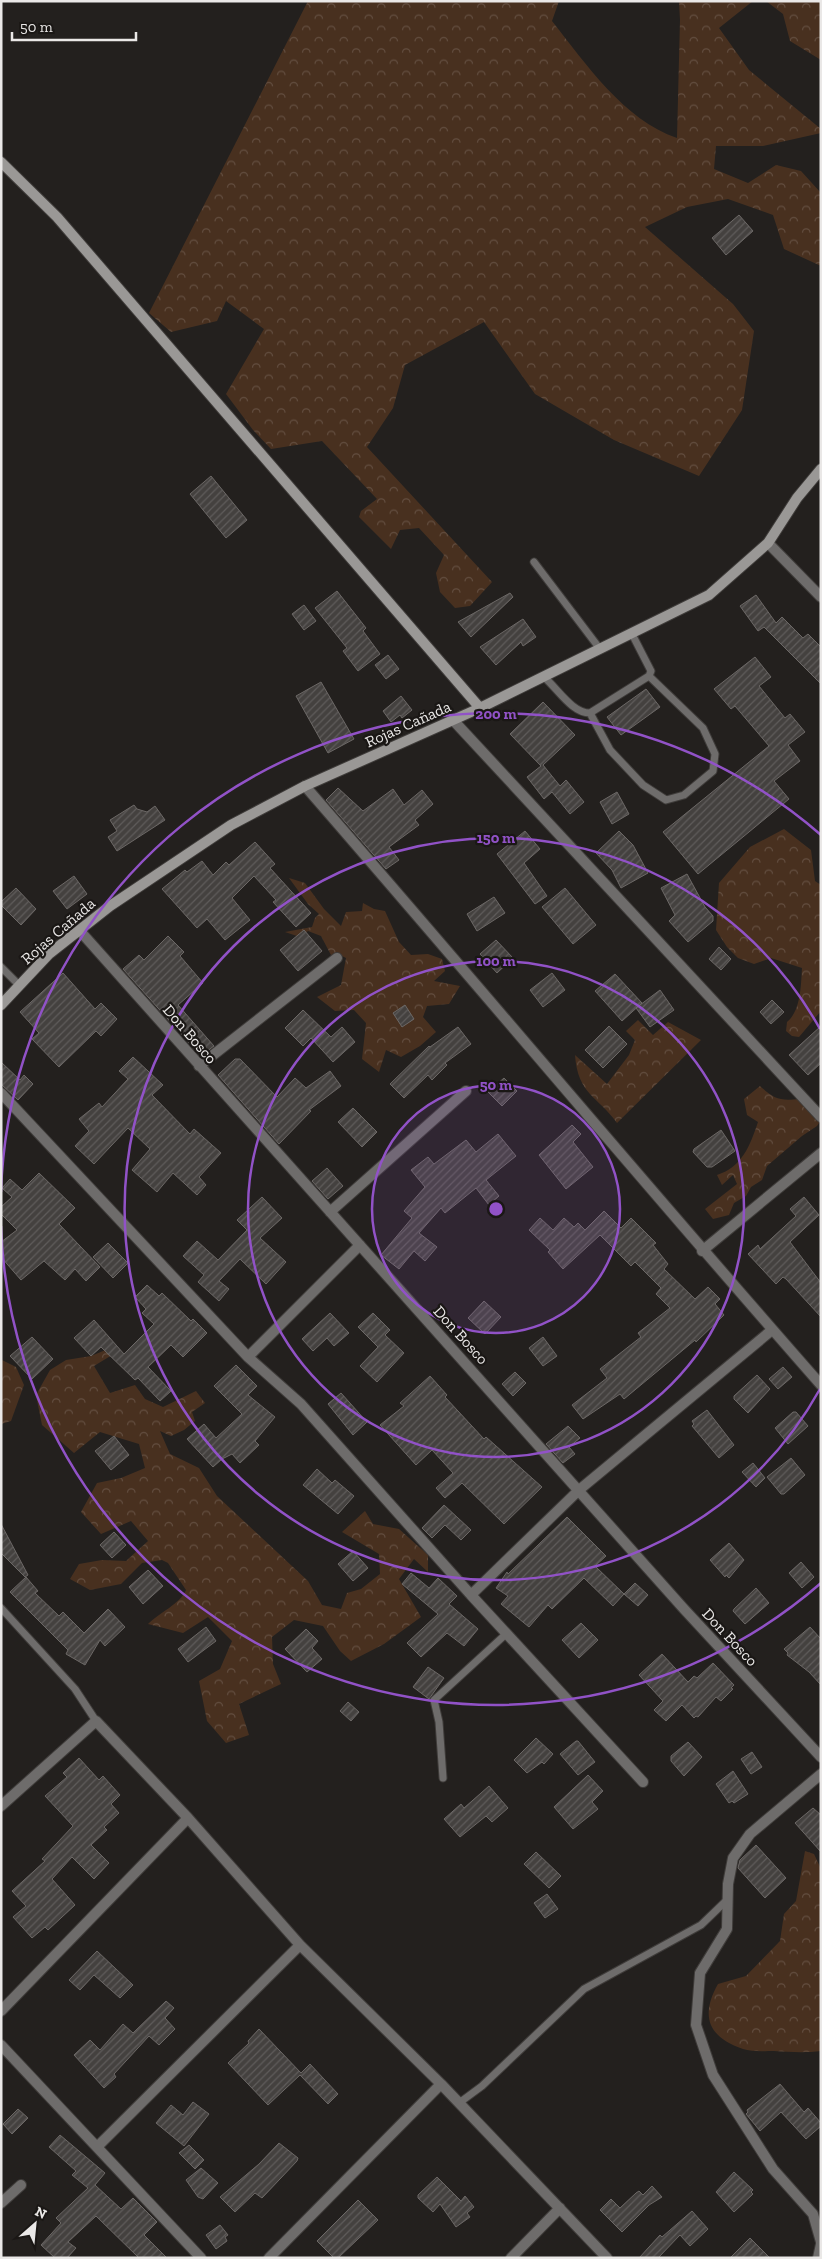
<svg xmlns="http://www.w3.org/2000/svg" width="822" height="2259" font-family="'Zilla Slab',serif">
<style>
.forest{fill:url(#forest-crowns)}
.building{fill:url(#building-hatch);stroke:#6c6866}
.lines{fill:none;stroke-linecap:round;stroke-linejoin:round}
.lane-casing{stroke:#3f3c3a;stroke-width:9}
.street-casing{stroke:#3f3c3a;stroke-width:12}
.secondary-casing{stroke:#3f3c3a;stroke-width:12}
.lane{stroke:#6e6c6b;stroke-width:7}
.street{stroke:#6e6c6b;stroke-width:10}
.secondary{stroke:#9a9896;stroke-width:10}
.ring{fill:none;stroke:#9152c7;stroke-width:2.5}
.labels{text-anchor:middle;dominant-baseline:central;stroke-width:4.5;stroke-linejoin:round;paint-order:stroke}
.street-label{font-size:16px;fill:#eae8e7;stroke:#1a1715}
.centre{fill:#9152c7;stroke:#1a1715;stroke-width:2.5}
.ring-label{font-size:15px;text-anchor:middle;font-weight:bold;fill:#9152c7;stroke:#1a1715;stroke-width:4.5;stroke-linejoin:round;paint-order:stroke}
</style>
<defs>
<pattern id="forest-crowns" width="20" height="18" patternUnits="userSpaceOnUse" patternTransform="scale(1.25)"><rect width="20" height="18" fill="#48301f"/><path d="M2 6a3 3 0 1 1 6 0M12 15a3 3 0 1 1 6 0" fill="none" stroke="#634e40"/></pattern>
<pattern id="building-hatch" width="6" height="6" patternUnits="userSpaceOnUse" patternTransform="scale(1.25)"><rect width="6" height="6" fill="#44413f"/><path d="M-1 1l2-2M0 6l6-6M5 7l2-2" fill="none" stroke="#5f5c5b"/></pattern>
</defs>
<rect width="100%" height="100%" fill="#23201e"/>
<!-- forest -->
<path class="forest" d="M308,1H559L552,21C586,64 624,120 677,138L680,20L679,1H753L719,28L749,70L821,129V133L763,146H716L714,169L748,183L776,165L801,171L821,193V266L784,249L773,215L728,199L687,207L645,227L733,304L754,331L742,410L699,476L614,440L535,394L484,322L405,365L393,408L367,447L492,582L470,606L455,608L440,592L436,573L444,555L419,528L400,530L391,549L359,517L361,511L377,499L322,441L271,449L253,430L226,394L264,329L226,301L217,321L171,332L149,313Z
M766,1H821V60L790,41L783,14Z
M784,829L811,850L815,881L821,885V1011L799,1037L792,1036L786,1031L787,1022C801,1011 801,984 802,968L771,958L754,964L738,958L727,947L716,930L719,883L750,847Z
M289,878L305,883L324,909L341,926L346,912L362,911L363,903L374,909L385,911L399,942L411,955L428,954L442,959L445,971L434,981L460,986L449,1004L427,1006L423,1017L436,1032L420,1046L401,1057L386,1050L379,1072L362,1059L366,1023L354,1010L335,1011L317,997L341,985L346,958L336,953L332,957L321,936L308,931L300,937L285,932L312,927L315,918L319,914L308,904Z
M638,1020L653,1035L668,1022L701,1040L617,1123C597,1095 578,1095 575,1055L607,1084L629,1055L635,1040L626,1031Z
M760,1086C775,1100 780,1101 800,1099L821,1120L817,1126L802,1136L767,1166L762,1180L751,1187L746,1196L734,1203L729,1215L713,1219L705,1209L737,1184L733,1175L722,1185L717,1175C742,1167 750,1146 758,1122L747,1115L744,1099Z
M108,1349L112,1355L94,1366L110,1393L135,1385L145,1399L163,1407L196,1391L205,1403L192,1412L195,1421L184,1430L171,1436L160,1431L170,1454L199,1468L217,1496L308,1581L322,1605L341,1609L347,1593L361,1589L380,1574L379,1554L342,1532L365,1511L373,1524L399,1529L428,1555V1572L414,1559L399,1579L421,1617L384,1644L351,1661L340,1651L323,1626L294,1620L272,1637L273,1664L281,1684L239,1704L249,1735L226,1743L207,1721L199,1681L220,1669L232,1641L208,1617L183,1633L148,1624C159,1613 180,1604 186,1590L168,1563L162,1560L142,1563L121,1584L90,1590L70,1579L79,1564L102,1560L126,1561L148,1541L131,1521L101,1534L81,1512L97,1483L121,1478L145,1468L139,1444L100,1432L74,1453L42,1425L36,1395L50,1370L66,1360L91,1356Z
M2,1360L16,1367L24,1385L11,1421L1,1424Z
M805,1851L814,1854L821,1869V2051C805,2053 790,2052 774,2051C765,2051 752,2052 743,2049C708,2037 700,2016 718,1984L746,1976L780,1941L784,1914L796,1901Z"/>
<!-- building -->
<path class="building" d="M739,215L753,231L726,255L712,238Z
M211,476L247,520L226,538L190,494Z
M337,591L366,628L363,631L380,654L358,671L343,651L347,648L315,608Z
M510,593L513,597L471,637L458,622Z
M756,595L776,623L782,617L803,638L808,634L821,647V684L764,627L758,631L740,606Z
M304,605L316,621L304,630L292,614Z
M523,619L536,637L523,646L521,642L496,665L480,647Z
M388,655L399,669L386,679L375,665Z
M755,657L771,677L759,686L785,718L790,714L805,732L788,745L800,761L774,781L789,799L698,874L663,832L769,746L735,706L731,709L714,689Z
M321,682L354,739L328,753L296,696Z
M646,689L660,707L621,735L607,717Z
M401,696L412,710L402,718L400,715L391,722L383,711Z
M543,702L575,735L543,765L560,786L566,780L584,802L570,814L552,792L544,799L527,777L541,766L510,734Z
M338,788L363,811L393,789L404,805L422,790L433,804L415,820L419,825L389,847L399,860L386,869L326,800Z
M617,792L629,814L612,824L600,802Z
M134,805L137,809L147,812L155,806L165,820L117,851L108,837L117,831L110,820Z
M525,831L540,849L524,863L547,896L535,904L497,854Z
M619,831L633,845L648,873L621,888L612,870L596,853Z
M255,842L275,864L270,868L311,913L296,927L273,902L276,900L254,876L232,898L250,920L225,940L207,919L197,928L162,889L185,870L187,872L202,861L213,875L226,862L229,865Z
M687,874L705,907L713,916V921L688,942L669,921L675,915L661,888Z
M74,876L87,894L67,909L53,891Z
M16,888L36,909L21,925L1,905V902Z
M565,888L596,925L573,944L542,907Z
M494,897L505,913L477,931L467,914Z
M304,930L322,951L298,971L280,950Z
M168,936L184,952L180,956L203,983L178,1005L214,1046L201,1056L123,969L139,955L144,960Z
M496,940L513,958L497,973L480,954Z
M719,947L731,959L721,970L709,959Z
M63,973L95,1009L101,1003L117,1019L101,1036L96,1031L59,1067L32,1039L39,1033L20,1012Z
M552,973L565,990L543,1007L530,990Z
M615,974L642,1003L622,1021L595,991Z
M660,990L674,1010L650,1027L636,1008Z
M772,1000L784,1012L771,1024L760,1012Z
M405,1005L414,1019L402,1027L393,1013Z
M303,1010L331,1037L342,1027L355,1042L333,1062L311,1038L303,1046L285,1028Z
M609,1026L627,1044L603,1068L585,1050Z
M821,1026V1063L808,1075L789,1055Z
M458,1027L471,1044L445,1063L447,1065L432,1080L428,1075L404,1098L390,1084L429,1046L430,1047Z
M133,1057L163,1085L152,1095L190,1134L194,1129L221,1153L199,1177L206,1185L197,1195L173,1173L157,1192L132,1170L150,1149L128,1128L94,1164L75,1146L89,1131L79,1119L99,1103L102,1107L128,1079L119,1071Z
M235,1059H240L277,1097L295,1078L306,1088L330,1071L341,1086L309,1110L311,1111L279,1144L218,1075Z
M1,1062L20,1080L24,1075L33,1084L18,1100L1,1084Z
M504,1078L517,1091L502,1106L488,1092Z
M353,1108L377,1132L362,1147L338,1122Z
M572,1125L581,1134L573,1142L593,1167L566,1189L539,1155Z
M721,1130L735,1151L712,1167H707L693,1152L694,1149Z
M498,1134L516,1156L486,1180L499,1196L489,1205L476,1188L445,1213L441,1208L419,1233L437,1247L425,1261L414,1251L399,1269L381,1255L412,1218L404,1211L425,1187L411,1170L428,1157L434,1164L466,1140L476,1152Z
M327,1168L343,1186L328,1199L312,1181Z
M39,1173L75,1208L59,1224L100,1267L86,1281L75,1269L65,1280L44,1261L21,1280L1,1257V1242L17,1230L1,1214V1207L12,1197L2,1188L10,1179L22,1190Z
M262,1197L282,1218L260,1238L286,1262L266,1284L240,1259L219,1281L229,1289L219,1301L198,1282L204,1275L183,1256L197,1241L218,1260L247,1230L237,1220Z
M804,1197L819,1215L790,1242L821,1283V1317L786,1279L783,1277L776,1284L748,1254L758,1245L760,1249L796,1216L790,1209Z
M604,1211L621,1228L631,1218L656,1243L653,1245L668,1264L664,1269L695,1299L708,1287L720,1299L715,1304L724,1315L696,1342L695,1340L624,1399L620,1394L583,1419L572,1405L607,1378L600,1369L641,1337L638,1333L670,1308L656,1294L661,1288L635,1262L631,1266L600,1235L563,1269L548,1252L550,1250L529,1230L540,1218L553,1230L564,1218L574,1227L578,1223L585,1230Z
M108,1243L128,1263L113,1278L93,1257Z
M147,1285L159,1296L162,1293L191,1321L193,1319L207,1333L183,1357L171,1345L148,1367L171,1391L160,1401L138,1378L135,1380L101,1347L91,1356L74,1338L94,1320L124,1354L154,1324L142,1313L146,1309L135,1297Z
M484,1301L501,1317L485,1334L468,1318Z
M330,1313L349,1333L334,1346L327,1338L313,1351L302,1339Z
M373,1313L390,1330L385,1335L404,1353L377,1382L360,1366L378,1347L358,1327Z
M32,1337L53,1359L32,1379L10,1356Z
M543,1337L557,1356L543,1366L529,1348Z
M236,1365L257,1386L248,1395L275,1417L255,1441L259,1445L240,1463L232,1454L222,1459L213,1467L187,1439L204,1424L216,1438L242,1414L214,1386Z
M783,1367L792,1377L778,1389L769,1379Z
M515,1372L526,1383L513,1396L502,1384Z
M757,1375L770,1389L748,1413L734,1399V1396Z
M430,1376L447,1395L445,1397L484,1439L486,1437L542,1487L504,1524L462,1483L445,1498L436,1488L453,1473L432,1450L416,1465L380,1425L404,1406L400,1403Z
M341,1393L367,1422L353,1435L328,1404Z
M707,1410L734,1445L719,1458L692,1426L694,1424L692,1421Z
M793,1412H796L808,1426L788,1444L775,1428Z
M568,1426L580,1438L569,1447L575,1454L563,1463L546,1444Z
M114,1436L129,1455L111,1470L95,1451Z
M791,1458L805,1475L784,1494H781L767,1477Z
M753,1463L765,1478L756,1487L742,1472Z
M317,1469L332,1483L335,1480L354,1496L338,1514L303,1485Z
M444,1505L471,1530L461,1540L445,1525L432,1538L422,1528Z
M567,1517L606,1556L595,1566L624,1594L613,1606L584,1578L552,1609L548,1605L529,1627L501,1604L508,1596L496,1588L507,1572L508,1574Z
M1,1524L28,1575L25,1577L1,1553Z
M114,1532L126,1545L112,1558L100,1545Z
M729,1543L744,1560L729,1578L726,1575L725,1577L710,1560Z
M353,1551L368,1568L353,1581L338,1564Z
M801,1562L814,1577L802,1588L789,1573Z
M148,1570L163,1586L143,1604L129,1587Z
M411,1573L429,1588L438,1578L457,1596L449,1604L478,1629L464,1646L447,1633L421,1657L407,1643L438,1614L402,1584Z
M26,1577L38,1591L35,1593L59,1616L63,1612L84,1633L108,1609L125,1627L105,1646L100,1640L85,1665L66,1654L68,1650L10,1592Z
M635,1583L648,1595L638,1606L624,1594Z
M756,1588L769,1603L745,1624L733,1611L734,1609Z
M581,1623L598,1640L579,1658L562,1640Z
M206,1627L216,1641L188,1662L178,1649Z
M810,1627L821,1639V1685L809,1672L787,1655L788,1653L784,1649Z
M306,1629L318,1641L312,1648L322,1659L307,1672L285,1649Z
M662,1654L688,1682L694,1676L697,1678L713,1663L734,1685L731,1688L733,1689L721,1701L716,1697L698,1717L696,1716L694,1718L682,1705L666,1721L654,1710L663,1701L639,1675Z
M428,1667L444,1678L429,1699L413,1687Z
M348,1702L359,1712L351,1721L340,1711Z
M536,1738L553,1754L544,1764L542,1762L527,1773L514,1760Z
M576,1741H578L595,1762L578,1775L560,1754Z
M688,1742L702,1757L684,1776L671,1761V1756Z
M752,1752L762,1767L751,1774L741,1759Z
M79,1758L99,1780L103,1776L120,1795L111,1804L119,1813L104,1827L107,1830L91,1845L109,1863L94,1879L72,1857L52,1879L75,1905L48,1930L45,1927L32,1938L13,1917L26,1906L12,1891L45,1861L42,1859L73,1826L45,1796L67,1777L63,1773Z
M733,1771L748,1794L734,1803L732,1801L729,1803L716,1784Z
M588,1775L603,1791L592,1802L598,1809L573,1829L554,1807Z
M489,1786L508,1808L492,1822L486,1816L460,1837L444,1819L461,1804L464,1808Z
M813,1808L821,1815V1852L795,1823Z
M756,1845L786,1878L765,1898L738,1868L740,1860Z
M536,1852L561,1876L549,1888L524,1864Z
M547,1894L558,1909L545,1918L534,1903Z
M97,1951L133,1985L120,1998L94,1975L80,1990L69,1980Z
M166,2001L174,2008L165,2018L175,2029L159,2045L149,2036L114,2074L116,2077L104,2088L74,2055L90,2040L100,2050L123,2024L133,2033Z
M259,2029L301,2073L310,2064L338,2094L328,2104L300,2075L268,2105L228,2063L249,2043L248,2041Z
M780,2084L804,2112L808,2108L821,2123V2126L806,2139L781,2112L760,2131L746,2114L748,2112L747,2110Z
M193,2102L209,2114L184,2146L156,2123L171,2105L183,2115Z
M18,2109L28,2118L12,2134L3,2124Z
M60,2135L105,2173L95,2185L121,2209L133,2198L157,2222L144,2235L167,2258H139L96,2216L68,2242L76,2248L67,2258H55L41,2245L61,2223L56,2218L88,2188L72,2175L76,2171L49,2147Z
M279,2143L298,2158L297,2161L262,2198L255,2193L235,2212L220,2197L259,2164Z
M189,2145L204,2160L195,2169L179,2153Z
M201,2168L218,2183L203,2199L198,2197L186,2180Z
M734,2172L753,2190L751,2192L753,2194L734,2212L716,2192Z
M437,2177L461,2201L465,2196L474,2207L467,2213L470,2217L456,2227L440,2204L433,2212L418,2198V2195Z
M652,2186L662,2197L649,2205L622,2232L600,2210L611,2199L620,2208L636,2193L639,2191L643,2195Z
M358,2200L378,2220L338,2258H334L317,2241Z
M692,2211L708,2229L690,2246L680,2235L658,2258H639L660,2235L662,2237Z
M220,2225L228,2235L225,2237L227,2241L216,2249L206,2235Z
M750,2238L770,2258H730Z"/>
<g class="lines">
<defs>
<path id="lane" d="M534,562L600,649
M544,677C558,689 572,713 590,713L649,676L651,671L632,634
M590,713L610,750L643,785L666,800L684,795L713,771L715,754L703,728L649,676
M1,967L19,985
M1,1608L75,1689L96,1721
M443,1778L439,1722L434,1700L506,1634
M459,2103L482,2086L584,1989L701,1925L728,1899"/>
<path id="street" d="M768,543L821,597
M453,720L821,1117
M305,786C478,985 647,1187 821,1385
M80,931L684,1609L821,1757
M199,1066L337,958
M1,1093L248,1357L301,1404L471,1595L579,1490L772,1330
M330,1212L466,1091
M702,1251L821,1153
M248,1357L360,1245
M471,1595L643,1782
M821,1774L750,1834L733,1858L728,1884L727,1929L700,1973L696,2025L713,2075L773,2169L813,2214L821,2242
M1,1806L96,1721L188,1818L300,1945L441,2084L607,2258
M1,2011L188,1818
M1,2045L201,2258
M97,2147L300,1945
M1,2203L21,2185
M269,2258L441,2084
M511,2258L560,2208
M818,2258L821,2244"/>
<path id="secondary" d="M1,162L57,217L480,708
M1,1005L49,954L110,906L231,825L305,786L480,708L709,595L768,543L797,498L821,469"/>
</defs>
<!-- lane casing -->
<use href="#lane" class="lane-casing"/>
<!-- street casing -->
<use href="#street" class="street-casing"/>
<!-- secondary casing -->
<use href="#secondary" class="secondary-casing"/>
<!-- lane -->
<use href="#lane" class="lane"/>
<!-- street -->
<use href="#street" class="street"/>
<!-- secondary -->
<use href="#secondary" class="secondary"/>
</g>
<!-- distance rings -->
<circle cx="496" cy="1209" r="124" fill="#9152c7" fill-opacity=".12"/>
<g class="ring">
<circle cx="496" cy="1209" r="124"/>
<circle cx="496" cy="1209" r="248"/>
<path d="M820 1389A371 371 0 1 1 820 1029"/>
<path d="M821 1583A495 495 0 0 1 1 1226M1 1192A495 495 0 0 1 821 835"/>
</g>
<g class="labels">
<!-- street labels -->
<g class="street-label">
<text transform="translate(408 724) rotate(-24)">Rojas Cañada</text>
<text transform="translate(58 931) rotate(-41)">Rojas Cañada</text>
<text transform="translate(190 1034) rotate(49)">Don Bosco</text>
<text transform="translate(461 1335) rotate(48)">Don Bosco</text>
<text transform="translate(730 1637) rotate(47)">Don Bosco</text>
</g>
</g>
<circle cx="496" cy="1209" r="8" class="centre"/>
<g class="ring-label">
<text x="496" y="719">200 m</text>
<text x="496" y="843">150 m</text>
<text x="496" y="966">100 m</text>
<text x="496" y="1090">50 m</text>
</g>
<!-- border -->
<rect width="822" height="2259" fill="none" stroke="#eae8e7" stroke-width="5"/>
<!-- north arrow -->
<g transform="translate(35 2224) rotate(27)" stroke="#1a1715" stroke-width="4" paint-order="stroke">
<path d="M0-4L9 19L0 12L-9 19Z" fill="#eae8e7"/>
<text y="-8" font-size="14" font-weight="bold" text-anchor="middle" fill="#eae8e7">N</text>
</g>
<!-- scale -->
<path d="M12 32v8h124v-8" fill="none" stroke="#eae8e7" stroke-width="2.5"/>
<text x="20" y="32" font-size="15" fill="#eae8e7" stroke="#1a1715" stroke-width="4" paint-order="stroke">50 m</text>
</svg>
